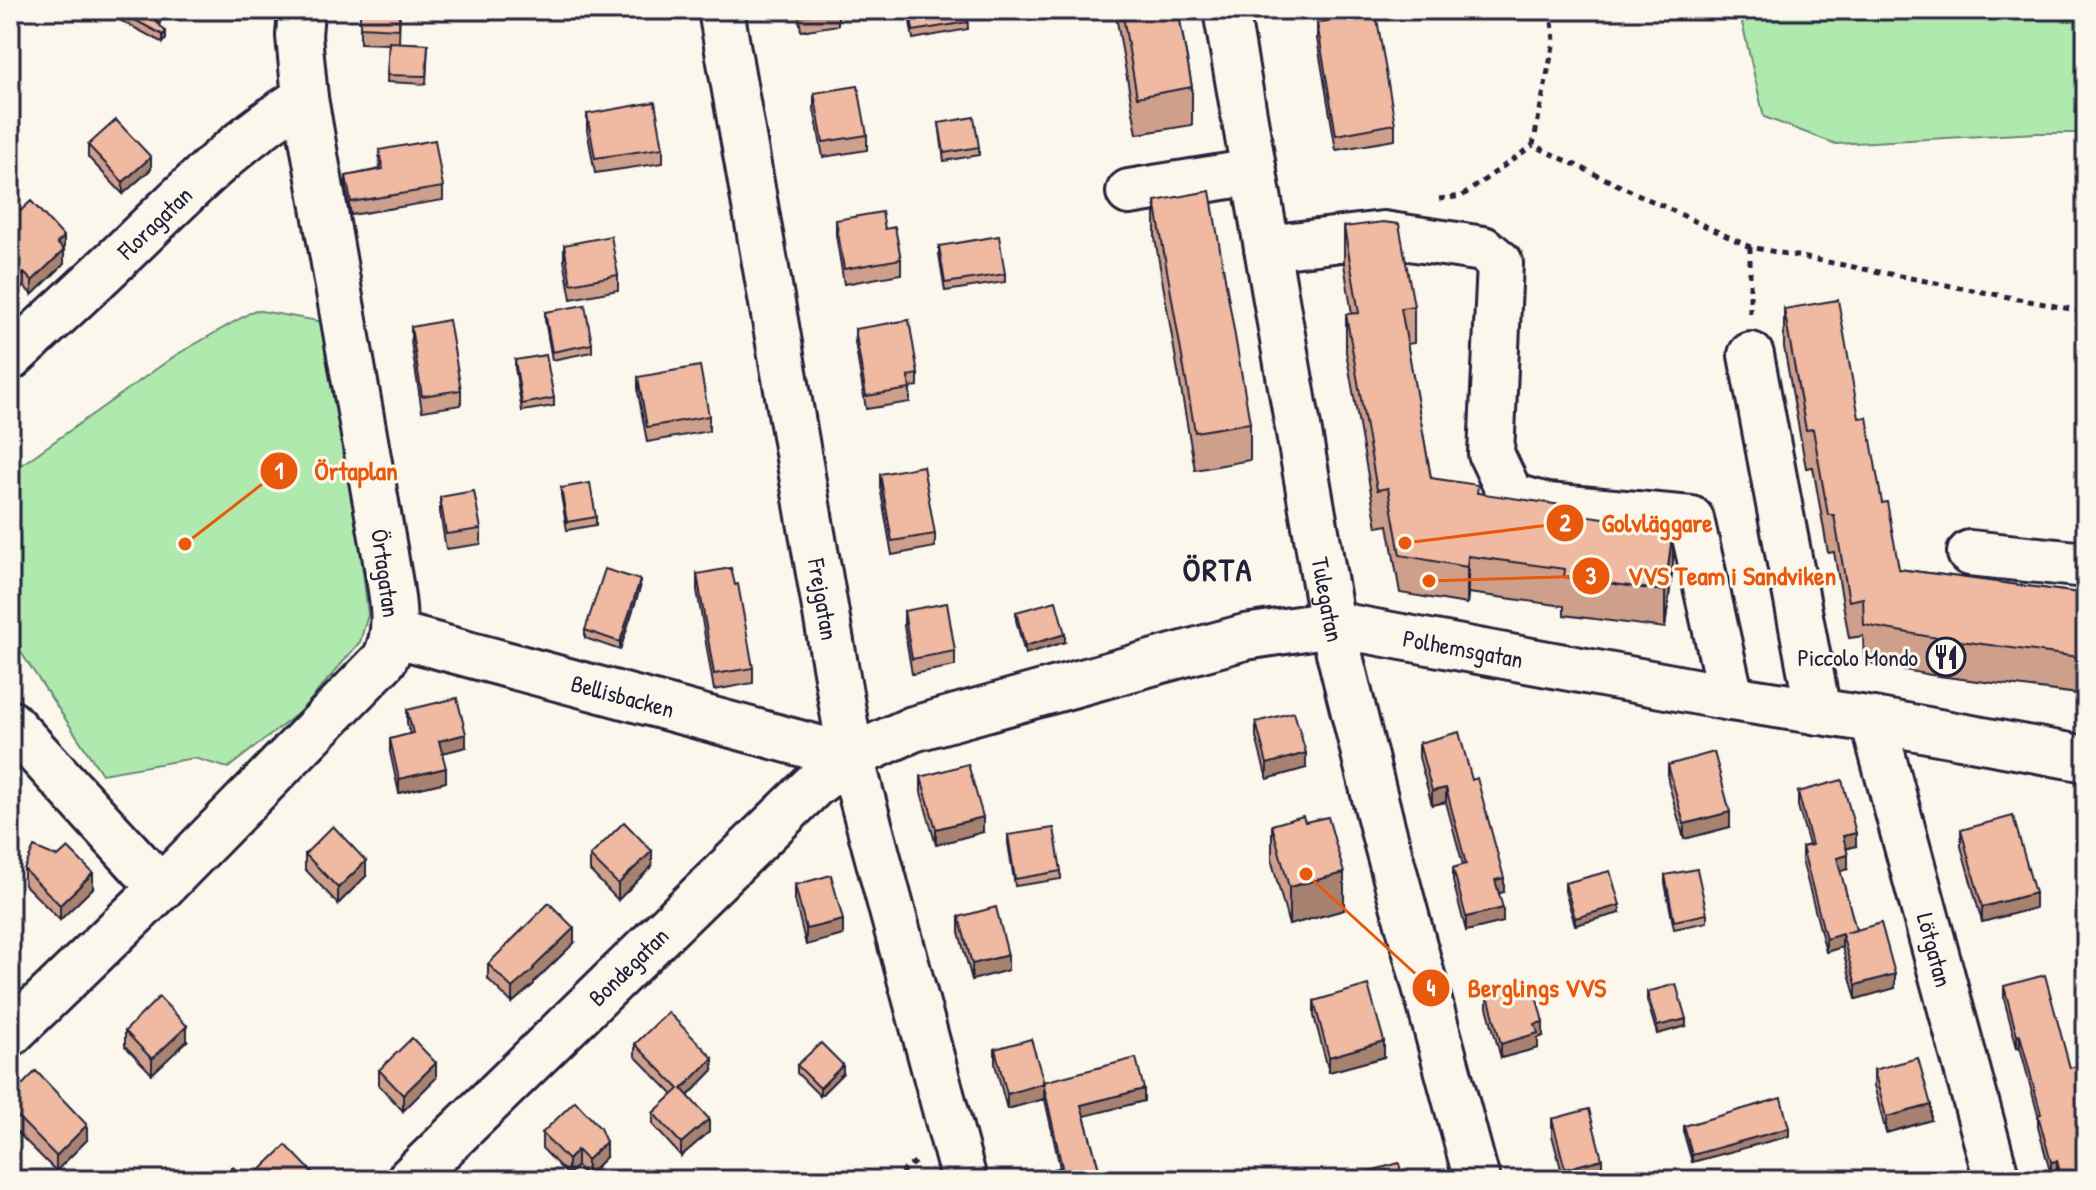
<svg xmlns="http://www.w3.org/2000/svg" width="2096" height="1190" font-family="'Patrick Hand',sans-serif">
<style>
.green{fill:#b0e9ad;stroke:#698674;stroke-width:2}
.lines{fill:none;stroke-linecap:round;stroke-linejoin:round}
.minor-casing{stroke:#22223b;stroke-width:50}
.path{stroke:#22223b;stroke-width:5;stroke-dasharray:6 6;stroke-linecap:butt}
.minor{stroke:#fbf7ec;stroke-width:44}
.wall{fill:#ce9f8b;stroke:#22223b;stroke-width:2}
.shaded-wall{fill:#a78271;stroke:#22223b;stroke-width:2}
.building{fill:#efb9a2;stroke:#22223b;stroke-width:2}
.labels{text-anchor:middle;dominant-baseline:central;stroke-width:6;stroke-linejoin:round;paint-order:stroke}
.street-label{font-size:24px;fill:#22223b;stroke:#fbf7ec}
.poi-label{font-size:24px;fill:#22223b;stroke:#fbf7ec;text-anchor:end}
.district-label{font-size:32px;font-weight:bold;letter-spacing:2px;fill:#22223b;stroke:#fbf7ec}
.leader{fill:none;stroke:#e8590c;stroke-width:3}
.callout-dot{fill:#e8590c;stroke:#fbf7ec;stroke-width:3}
.mark-label{font-size:24px;text-anchor:middle;font-weight:bold;fill:#fff}
.callout-label{font-size:26px;text-anchor:middle;font-weight:bold;fill:#e8590c;stroke:#fbf7ec;stroke-width:6;stroke-linejoin:round;paint-order:stroke}
</style>
<rect width="100%" height="100%" fill="#fbf7ec"/>
<filter id="ink" filterUnits="userSpaceOnUse"><feTurbulence type="fractalNoise" baseFrequency=".0125" numOctaves="2"/><feDisplacementMap in="SourceGraphic" scale="16" xChannelSelector="R" yChannelSelector="G"/><feConvolveMatrix kernelMatrix="1 2 1 2 8 2 1 2 1" color-interpolation-filters="sRGB"/></filter>
<g filter="url(#ink)">
<!-- green -->
<path class="green" d="M1739,10H2086V133H2037L1836,144L1764,117Z
M255,310L330,323L340,371L368,615L360,642L301,711L228,768L194,758L102,774L10,636V473L176,355Z"/>
<g class="lines">
<defs>
<g id="minor">
<path id="s1" d="M721,10L851,757L964,1180"/>
<path id="s2" d="M1226,10L1332,624L1383,830L1477,1180"/>
<path d="M1129,192L1254,172"/>
<path d="M1267,248L1383,234L1483,249L1500,263L1491,454L1511,496L1547,506L1691,519L1731,698"/>
<path d="M1751,355L1818,712"/>
<path id="s3" d="M10,358C49,322 89,286 127,249C182,196 240,136 305,98"/>
<path d="M1970,553L2086,565"/>
<path id="s4" d="M393,634L851,757"/>
<path id="s5" d="M1873,720L1997,1180"/>
<path d="M10,723L161,888"/>
<path d="M10,1034L161,888L384,660C402,628 390,588 385,554L305,98L299,36L301,10"/>
<path id="s6" d="M409,1180L814,785L851,757L913,729L1245,637L1332,624L1731,698L1873,720L2086,759"/>
</g>
</defs>
<!-- minor casing -->
<use href="#minor" class="minor-casing"/>
<!-- path -->
<path class="path" d="M1551,10L1554,41L1533,145L1750,247L2086,312
M1439,199L1462,196L1533,145
M1750,247V318
M891,1180L919,1159"/>
<!-- minor -->
<use href="#minor" class="minor"/>
</g>
<!-- wall -->
<path class="wall" d="M101,10H167L159,24L166,39L163,43Z
M209,10H245L242,20Z
M360,10H400L399,43L428,44L426,84L387,82L389,44L360,43Z
M798,10H838V25L801,31Z
M908,10H967L968,29L913,39Z
M1115,10H1178L1192,87V125L1137,134Z
M1317,23L1395,124V140L1336,150L1317,39Z
M814,93L867,135V150L823,157L814,109Z
M587,114L663,148V163L595,173L587,130Z
M939,123L979,147V155L944,161Z
M88,145L151,169L123,194L88,157Z
M379,150L443,187V200L351,215L346,189V176L380,169Z
M1155,201L1250,423V460L1195,470L1155,238Z
M836,220L885,229L901,259V274L844,284L836,235Z
M10,221L64,237V264L32,295L24,286L10,299Z
M1344,227L1414,306V343L1407,344L1431,478L1478,493L1576,515L1673,565L1665,628L1564,615V606L1468,593L1467,604L1400,593L1388,525L1377,527L1346,352V314H1352L1344,264Z
M564,245L618,275V290L571,299L564,260Z
M939,246L1005,274V282L945,291L939,254Z
M1784,309L1859,418L1899,569L2086,594V695L1931,675L1864,662L1863,636L1849,638L1834,552L1828,553L1813,467L1806,468L1784,347Z
M545,312L592,344V352L552,360L545,320Z
M411,327L461,390V405L422,411L411,342Z
M855,329L918,374V386L910,388V402L866,409L855,342Z
M515,360L554,398V406L522,411L515,368Z
M638,377L709,416V431L647,442L638,392Z
M880,474L935,534V547L892,555L880,487Z
M561,488L596,517V525L567,530L561,495Z
M440,497L481,529V544L446,549L440,512Z
M697,574L753,668V683L714,690L697,590Z
M640,588L620,650L585,638V630Z
M904,611L955,651V666L912,674L904,626Z
M1016,612L1065,642L1025,654L1016,620Z
M407,710L466,747L442,753L446,782L399,793L390,752V739L410,734L407,723Z
M1256,722L1306,768L1267,779L1256,737Z
M1419,743L1504,892L1499,893L1503,922L1466,931L1453,881V868L1463,865L1446,802L1432,805L1419,757Z
M1668,765L1730,827L1684,839L1668,781Z
M921,777L983,832L936,845L921,792Z
M1798,792L1856,846L1846,849L1848,869L1840,871L1856,930L1895,988L1856,999L1842,947L1826,952L1802,860V847L1809,845L1798,806Z
M1305,822L1344,910L1289,925L1272,862V825Z
M1961,830L2035,908L1982,922L1961,846Z
M1008,835L1061,871V879L1015,886L1008,843Z
M305,854L366,876L338,904L305,869Z
M590,856L652,866L618,900L590,871Z
M24,869L93,888L60,920L24,884Z
M1665,875L1707,914V922L1674,929L1665,883Z
M1565,883L1620,913L1575,925L1565,891Z
M795,885L843,935L806,945L795,900Z
M959,917L1008,970L972,980L959,932Z
M574,943L534,982V984L512,1003L488,979V964Z
M2004,986L2086,1180H2059L2057,1173L2051,1175L2038,1127V1115L2020,1047L2017,1048L2004,999Z
M1487,992L1543,1036L1538,1038V1048L1501,1058L1487,1007Z
M1647,992L1686,1026L1657,1034L1647,1000Z
M1314,1001L1384,1057L1329,1072L1314,1016Z
M125,1031L187,1041L152,1074L125,1046Z
M635,1044L713,1070L688,1096L709,1132L681,1156L653,1125V1113L673,1095L635,1056Z
M995,1049L1043,1082L1144,1101L1084,1116L1102,1180H1029V1176L1060,1168L1044,1095V1099L1007,1109L995,1064Z
M797,1065L843,1073L820,1096L797,1073Z
M379,1070L436,1078L403,1111L379,1085Z
M1874,1070L1931,1120L1886,1133L1874,1085Z
M10,1097L87,1140L56,1171L10,1125Z
M1552,1119L1602,1174L1582,1180H1564L1552,1135Z
M1684,1126L1789,1136L1692,1162L1684,1134Z
M542,1133L606,1157L587,1176L577,1166L568,1175L542,1148Z"/>
<!-- shaded-wall -->
<path class="shaded-wall" d="M162,10H167L156,29V21Z
M19,27V38L10,47V36Z
M166,32V39L163,43V35Z
M14,55V66L10,70V59Z
M151,157V169L123,194V182Z
M64,237V251L57,243Z
M64,250V264L32,295V281Z
M24,273V286L10,299V286Z
M1673,528V565L1665,628V591Z
M1468,556V593L1467,604V567Z
M640,580V588L620,650V642Z
M1065,634V642L1025,654V646Z
M466,734V747L439,754V741Z
M1306,753V768L1267,779V764Z
M446,768V782L399,793V779Z
M1446,788V802L1432,805V791Z
M1730,812V827L1684,839V824Z
M983,817V832L936,845V829Z
M1856,833V846L1843,849V836Z
M652,851V866L618,900V884Z
M1848,855V869L1837,872V858Z
M366,861V876L338,904V888Z
M93,873V888L60,920V905Z
M1344,873V910L1289,925V887Z
M1504,878V892L1495,894V880Z
M2035,893V908L1982,922V907Z
M1620,905V913L1575,925V918Z
M1503,908V922L1466,931V917Z
M843,920V935L806,945V929Z
M574,928V943L534,982V984L512,1003V988Z
M1842,934V947L1826,952V939Z
M1008,955V970L972,980V964Z
M1895,974V988L1856,999V985Z
M1686,1019V1026L1657,1034V1026Z
M1543,1022V1036L1538,1038V1048L1501,1058V1044L1535,1024Z
M187,1026V1041L152,1074V1059Z
M2020,1035V1047L2017,1048V1036Z
M1384,1041V1057L1329,1072V1057Z
M713,1058V1070L682,1102V1089Z
M436,1063V1078L403,1111V1095Z
M843,1065V1073L820,1096V1088Z
M1044,1083V1099L1007,1109V1094Z
M1144,1089V1101L1081,1117V1105Z
M1931,1105V1120L1886,1133V1117Z
M709,1119V1132L681,1156V1143Z
M87,1125V1140L56,1171V1156Z
M1789,1128V1136L1692,1162V1155Z
M606,1142V1157L587,1176V1160Z
M577,1150V1166L568,1175V1160Z
M1602,1159V1174L1582,1180H1565V1169Z
M2057,1161V1173L2051,1175V1162Z"/>
<!-- building -->
<path class="building" d="M116,10H162L156,21L166,32L163,35Z
M360,10H399V29L360,27Z
M800,10H838L801,16Z
M910,10H967L968,22L913,31Z
M1122,10H1178L1192,87L1137,97Z
M1376,13L1395,124L1336,135L1317,23Z
M10,17L19,27L10,36Z
M389,42L428,44L426,76L387,75Z
M858,86L867,135L823,142L814,93Z
M655,102L663,148L595,158L587,114Z
M974,117L979,147L944,153L939,123Z
M116,120L151,157L123,182L88,145Z
M435,140L443,187L351,202L346,176L383,169L379,150Z
M1210,191L1250,423L1195,432L1155,201Z
M31,201L64,237L57,243L64,250L32,281L24,273L10,286V221Z
M882,212L885,229L895,227L901,259L844,269L836,220Z
M1383,222L1399,224L1414,306L1401,308L1431,478L1478,485L1477,493L1576,507L1575,514L1673,528L1665,591L1564,577L1565,569L1468,556L1467,567L1400,555L1388,488L1377,490L1346,314L1359,313L1344,227Z
M611,236L618,275L571,284L564,245Z
M999,236L1005,274L945,283L939,246Z
M1838,300L1859,418L1867,417L1882,503L1887,502L1899,569L2086,594V658L1931,637L1864,625L1863,598L1849,601L1834,515H1828L1813,429L1806,430L1784,309Z
M585,305L592,344L552,352L545,312Z
M449,320L461,390L422,396L411,327Z
M909,320L918,374L908,376L910,389L866,396L855,329Z
M546,355L554,398L522,404L515,360Z
M700,366L709,416L647,427L638,377Z
M923,466L935,534L892,541L880,474Z
M590,483L596,517L567,522L561,488Z
M474,491L481,529L446,534L440,497Z
M731,568L735,585L738,584L753,668L714,674L697,574Z
M605,569L640,580L620,642L585,630Z
M1056,601L1065,634L1025,646L1016,612Z
M947,603L955,651L912,659L904,611Z
M457,698L466,734L439,741L446,768L399,779L390,739L413,733L407,710Z
M1294,712L1306,753L1267,764L1256,722Z
M1459,732L1472,780L1477,778L1504,878L1495,880L1503,908L1466,917L1453,868L1466,864L1446,788L1432,791L1419,743Z
M1714,752L1730,812L1684,824L1668,765Z
M968,764L983,817L936,829L921,777Z
M1842,780L1856,833L1843,836L1848,855L1837,858L1856,930L1846,933L1881,923L1895,974L1856,985L1842,934L1826,939L1802,847L1812,845L1798,792Z
M1303,816L1305,822L1328,817L1344,873L1289,887L1272,825Z
M2013,816L2035,893L1982,907L1961,830Z
M624,822L652,851L618,884L590,856Z
M333,826L366,861L338,888L305,854Z
M1054,828L1061,871L1015,879L1008,835Z
M34,847L58,857L68,848L93,873L60,905L24,869Z
M1697,869L1707,914L1674,921L1665,875Z
M1610,871L1620,905L1575,918L1565,883Z
M831,875L843,920L806,929L795,885Z
M549,903L574,928L533,968L534,969L512,988L488,964Z
M996,907L1008,955L972,964L959,917Z
M2045,975L2070,1068L2084,1064L2086,1072V1180H2062L2057,1161L2051,1162L2038,1115L2041,1114L2020,1035L2017,1036L2004,986Z
M1532,980L1543,1022L1535,1024L1538,1033L1501,1044L1487,992Z
M1676,984L1686,1019L1657,1026L1647,992Z
M1368,985L1384,1041L1329,1057L1314,1001Z
M159,997L187,1026L152,1059L125,1031Z
M668,1012L713,1058L682,1089L709,1119L681,1143L653,1113L679,1089L635,1044Z
M412,1038L436,1063L403,1095L379,1070Z
M1031,1039L1044,1083L1007,1094L995,1049Z
M821,1043L843,1065L820,1088L797,1065Z
M1136,1058L1144,1089L1081,1105L1102,1180H1031L1029,1176L1062,1167L1043,1082Z
M1918,1058L1931,1105L1886,1117L1874,1070Z
M36,1071L87,1125L56,1156L10,1109V1097Z
M1781,1098L1789,1128L1692,1155L1684,1126Z
M575,1101L600,1128L606,1142L587,1160L577,1150L568,1160L542,1133Z
M1589,1109L1602,1159L1565,1169L1552,1119Z
M286,1145L318,1178L316,1180H256L253,1177Z
M1399,1163L1403,1180H1360L1359,1174Z
M233,1167L245,1180H219Z"/>
</g>
<!-- icons -->
<defs>
<symbol id="restaurant-ring" viewBox="-11 -11 22 22"><circle r="9.5" fill="#fbf7ec" stroke="#22223b" stroke-width="1.5"/><path d="M-5-6h1v4h1v-4h1v4h1v-4h1v5L-1.5 .5V6h-2V.5L-5-1ZM5-6V6H3V1.5H1.5Q1.5-4 5-6Z" fill="#22223b"/></symbol>
</defs>
<g fill-rule="evenodd">
<use href="#restaurant-ring" x="1924" y="635" width="44" height="44"/>
</g>
<g class="labels">
<!-- street labels -->
<g class="street-label">
<text stroke="none"><textPath href="#s3" startOffset="198">Floragatan</textPath></text>
<text transform="translate(386 573) rotate(82)">Örtagatan</text>
<text stroke="none"><textPath href="#s1" startOffset="598">Frejgatan</textPath></text>
<text stroke="none"><textPath href="#s2" startOffset="598">Tulegatan</textPath></text>
<text stroke="none"><textPath href="#s6" startOffset="1246">Polhemsgatan</textPath></text>
<text stroke="none"><textPath href="#s4" startOffset="238">Bellisbacken</textPath></text>
<text stroke="none"><textPath href="#s5" startOffset="238">Lötgatan</textPath></text>
<text stroke="none"><textPath href="#s6" startOffset="306">Bondegatan</textPath></text>
</g>
<!-- poi labels -->
<g class="poi-label">
<text x="1918" y="657">Piccolo Mondo</text>
</g>
<!-- district labels -->
<g class="district-label">
<text x="1218" y="569">ÖRTA</text>
</g>
</g>
<!-- callouts -->
<path class="leader" d="M185 544L279 471M1405 543L1565 523M1429 581L1591 576M1306 874L1431 988"/>
<g class="callout-dot">
<circle cx="185" cy="544" r="8"/>
<circle cx="1405" cy="543" r="8"/>
<circle cx="1429" cy="581" r="8"/>
<circle cx="1306" cy="874" r="8"/>
<circle cx="279" cy="471" r="20"/>
<circle cx="1565" cy="523" r="20"/>
<circle cx="1591" cy="576" r="20"/>
<circle cx="1431" cy="988" r="20"/>
</g>
<g class="mark-label">
<text x="279" y="479">1</text>
<text x="1565" y="531">2</text>
<text x="1591" y="584">3</text>
<text x="1431" y="996">4</text>
</g>
<g class="callout-label">
<text x="356" y="480">Örtaplan</text>
<text x="1657" y="532">Golvläggare</text>
<text x="1732" y="585">VVS Team i Sandviken</text>
<text x="1537" y="997">Berglings VVS</text>
</g>
<!-- margin -->
<rect width="2096" height="1190" fill="none" stroke="#fbf7ec" stroke-width="40"/>
<rect x="20" y="20" width="2056" height="1150" fill="none" stroke="#22223b" stroke-width="3" filter="url(#ink)"/>
</svg>
